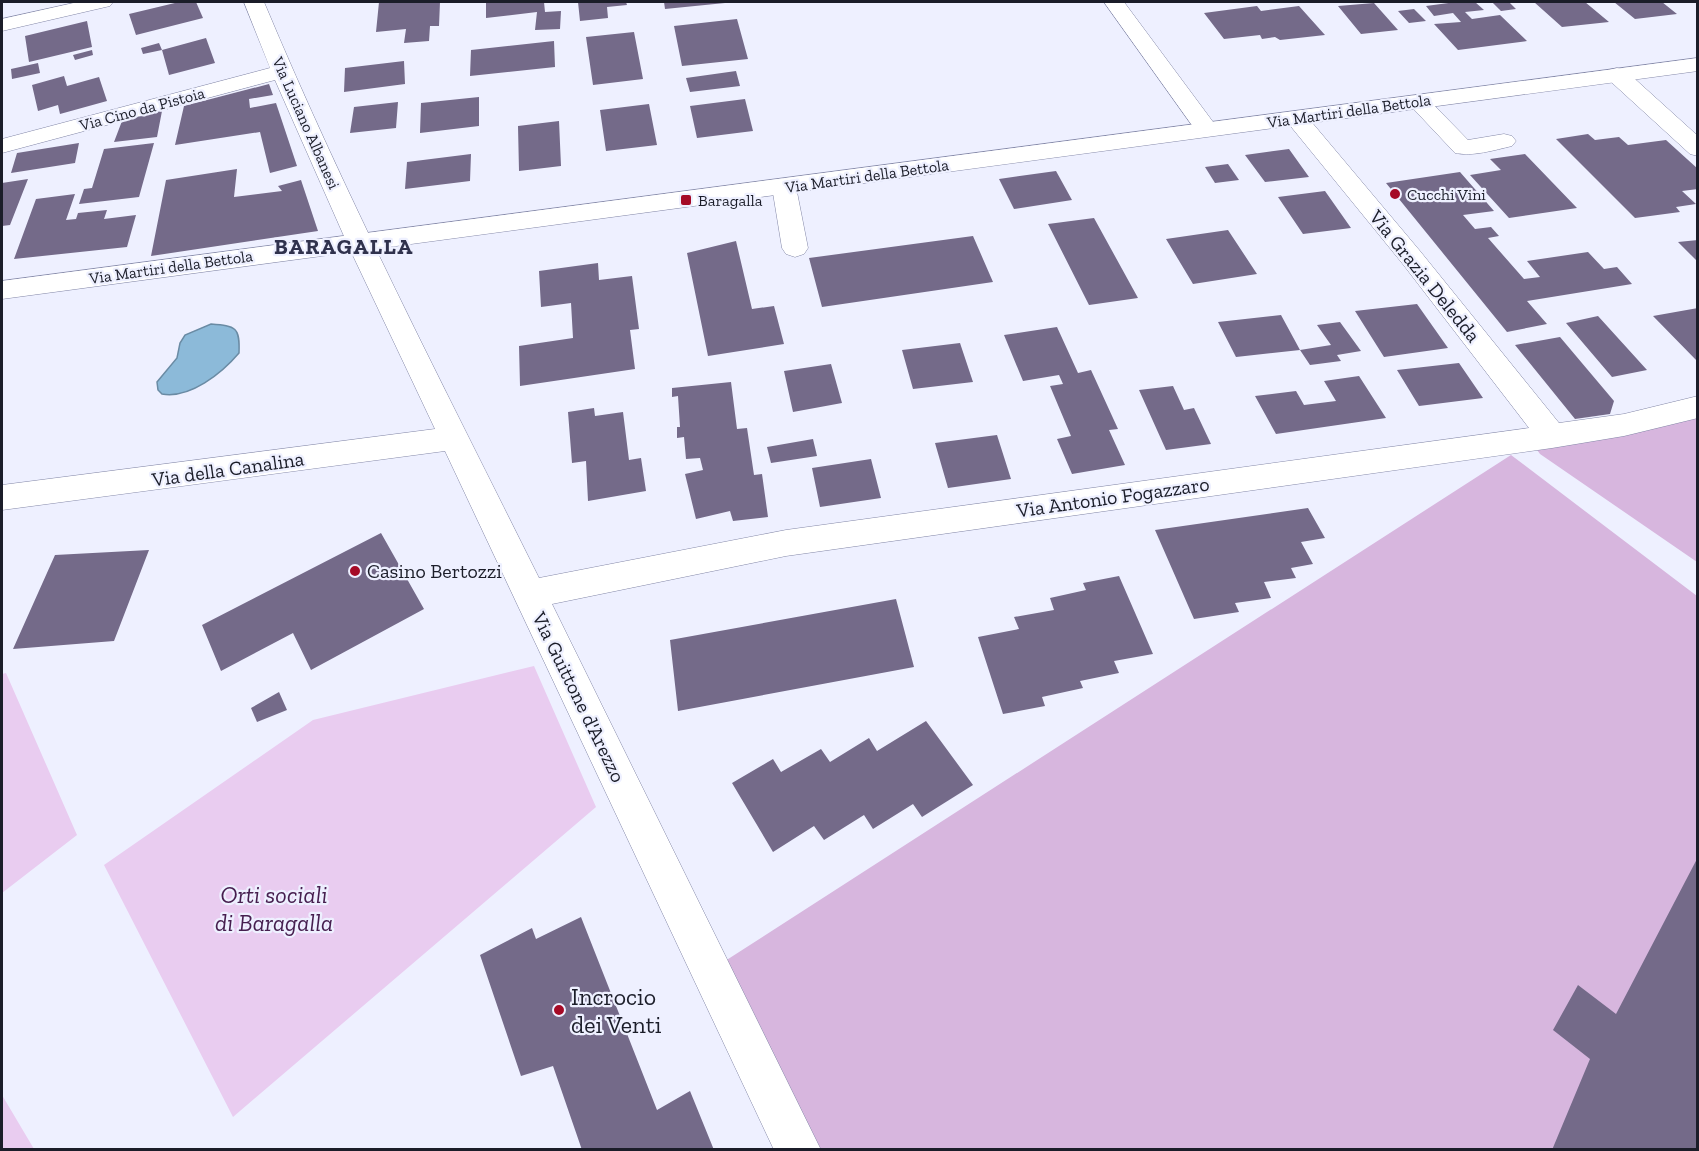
<svg xmlns="http://www.w3.org/2000/svg" width="1699" height="1151" font-family="'Zilla Slab',serif">
<style>
.green{fill:#e9ccf0}
.forest{fill:#d7b6de}
.water{fill:#8cbad9;stroke:#6a8ba4;stroke-width:1.5}
.building{fill:#746a89}
.lines{fill:none;stroke-linecap:round;stroke-linejoin:round}
.minor-casing{stroke:#8387a7;stroke-width:1}
.major-casing{stroke:#8387a7;stroke-width:1}
.minor{fill:#fff;fill-rule:evenodd}
.major{fill:#fff;fill-rule:evenodd}
.poi-dot{fill:#a50a26;stroke:#eef0ff;stroke-width:2}
.labels{text-anchor:middle;dominant-baseline:central;stroke-width:4.5;stroke-linejoin:round;paint-order:stroke}
.far-street-label{font-size:16px;fill:#1b1d29;stroke:#eef0ff}
.far-poi-label{font-size:16px;fill:#1b1d29;stroke:#eef0ff;text-anchor:start}
.street-label{font-size:20px;fill:#1b1d29;stroke:#eef0ff}
.poi-label{font-size:20px;fill:#1b1d29;stroke:#eef0ff;text-anchor:start}
.far-district-label{font-size:22px;font-weight:bold;letter-spacing:1.5px;fill:#30324d;stroke:#eef0ff}
.near-park-label{font-size:24px;font-style:italic;fill:#461e4f;stroke:#eef0ff}
.near-poi-label{font-size:24px;fill:#1b1d29;stroke:#eef0ff;text-anchor:start}
</style>
<rect width="100%" height="100%" fill="#eef0ff"/>
<!-- green -->
<path class="green" d="M534,666L596,807L233,1117L104,865L313,720Z
M6,673L77,835L2,893V674Z
M2,1095L34,1149H2Z"/>
<!-- forest -->
<path class="forest" d="M1697,406V562L1540,454L1530,440Z
M1511,455L1697,596V1149H807L711,970Z"/>
<!-- water -->
<path class="water" d="M211,324C236,326 240,327 239,353C222,373 190,399 162,394L158,390L157,382L177,358L180,343L185,335Z"/>
<!-- building -->
<path class="building" d="M179,2H196L203,18L136,35L129,14Z
M379,2H440L439,26H430L429,41L404,43L406,29L376,32Z
M486,2H544L545,12L561,11L560,29L535,30L537,12L486,18Z
M578,2H626L627,5L607,7L608,18L580,21Z
M664,2H725V3L665,9Z
M1456,2H1475L1484,10L1465,12L1472,19L1500,15L1527,41L1458,50L1434,24L1461,22L1453,13L1434,16L1426,6Z
M1492,2H1509L1516,9L1501,11Z
M1534,2H1585L1609,22L1562,27Z
M1614,2H1662L1677,14L1635,19Z
M1374,3L1398,30L1361,34L1338,6Z
M1257,6L1261,11L1299,6L1325,35L1280,40L1275,37L1262,39L1260,35L1224,39L1204,13Z
M1414,9L1426,21L1409,23L1398,11Z
M737,19L748,59L682,66L674,26Z
M87,21L92,47L29,62L25,36Z
M634,32L643,79L593,85L586,37Z
M206,38L215,63L169,75L162,50Z
M554,41L555,67L470,76L471,50Z
M159,43L162,50L143,54L141,48Z
M92,50L93,55L75,60L73,55Z
M404,61L405,84L344,92L345,68Z
M38,63L40,73L12,79L11,69Z
M736,71L740,86L690,92L686,78Z
M64,76L67,86L99,77L107,101L60,114L58,105L38,111L32,85Z
M269,84L273,95L249,99L250,108L276,103L297,166L270,173L260,132L175,145L184,106Z
M479,97V126L420,133L421,103Z
M745,99L753,131L697,138L690,106Z
M398,102L396,128L350,133L354,107Z
M649,104L657,145L606,151L600,110Z
M162,111L157,137L114,142L122,121Z
M559,121L561,166L519,171L518,126Z
M1588,134L1595,140L1619,137L1628,145L1666,140L1698,169V189L1682,191L1696,204L1676,207L1680,212L1635,218L1556,139Z
M79,143L75,163L11,173L17,153Z
M154,143L139,197L79,204L84,189L92,188L104,149Z
M1289,149L1309,177L1265,182L1245,155Z
M471,154L470,181L405,189L407,162Z
M1525,154L1577,208L1509,218L1470,175L1501,170L1490,159Z
M1228,164L1239,180L1215,183L1205,167Z
M237,169L234,197L282,191L278,186L301,180L318,231L151,256L166,180Z
M1056,171L1072,200L1014,209L999,179Z
M1460,172L1494,211L1463,215L1475,229L1491,227L1499,236L1488,238L1524,279L1540,277L1527,261L1588,252L1604,269L1617,267L1632,284L1527,301L1547,324L1507,332L1386,183Z
M28,179L10,225L2,226V183Z
M1325,191L1351,228L1303,234L1278,197Z
M75,194L66,220L76,219L78,213L107,210L104,219L136,215L127,247L14,259L36,199Z
M1094,218L1138,298L1089,305L1048,224Z
M1228,230L1257,274L1193,284L1166,239Z
M973,236L993,282L822,307L809,258Z
M1698,240V262L1678,242Z
M736,241L752,309L774,306L784,344L708,356L687,253Z
M598,263L599,280L632,276L639,329L630,330L635,369L520,386L519,346L573,338L571,303L541,307L539,271Z
M1417,304L1448,348L1384,357L1355,311Z
M1698,308V362L1653,316Z
M1281,315L1300,350L1331,345L1317,325L1340,322L1361,351L1337,355L1341,361L1310,365L1300,350L1236,357L1218,322Z
M1598,316L1647,370L1612,377L1566,323Z
M1057,327L1078,373L1091,370L1118,429L1109,430L1125,465L1072,474L1057,439L1071,436L1050,386L1063,384L1059,375L1023,381L1004,335Z
M1560,337L1614,401L1610,414L1575,419L1515,345Z
M960,343L973,382L913,389L902,350Z
M1459,363L1483,398L1419,406L1397,370Z
M831,364L842,403L793,412L784,371Z
M1359,376L1386,418L1276,434L1255,396L1296,391L1304,405L1336,401L1324,381Z
M731,382L737,429L747,428L754,475L762,474L768,517L733,521L730,511L696,519L685,474L703,470L700,458L686,459L684,437L677,438V427H680L678,396L672,397V388Z
M1173,386L1184,410L1194,408L1211,444L1166,450L1139,390Z
M594,408L595,416L623,412L629,460L641,458L646,491L588,501L586,461L572,463L568,412Z
M997,435L1011,479L948,488L935,443Z
M813,439L817,456L771,463L767,447Z
M871,459L881,498L820,507L812,468Z
M1308,508L1325,538L1301,542L1313,564L1291,568L1296,578L1264,582L1271,598L1235,603L1239,612L1194,619L1155,530Z
M381,533L424,609L311,670L293,633L221,671L202,625Z
M149,550L114,641L13,649L55,555Z
M1119,576L1153,654L1114,661L1119,673L1080,681L1083,688L1042,697L1045,706L1003,714L978,637L1019,629L1014,617L1054,610L1050,598L1086,590L1083,583Z
M896,599L914,667L678,711L670,640Z
M279,692L287,710L257,722L251,708Z
M926,721L973,785L922,817L913,804L873,829L864,815L824,840L814,826L773,852L732,783L773,759L781,772L821,749L830,762L869,738L877,751Z
M1698,857V1150H1552L1590,1059L1553,1030L1578,985L1616,1014Z
M581,917L657,1110L690,1091L714,1150H582L553,1066L521,1076L480,955L532,928L536,939Z"/>
<g class="lines">
<defs>
<path id="minor" d="M78,2H113L110,6L2,31V19Z
M244,2H264C346,198 444,387 539,578L786,530L1529,428L1402,263L1288,123L1284,118L1288,113H1304L1420,251L1559,423L1624,414L1698,396V418L1624,436L1552,448L786,556L552,604L821,1150H774L445,451L2,510V485L435,429L347,243L275,80L2,153V139L270,68Z
M1104,2H1124L1219,130L1215,135H1199Z
M1617,68L1625,70L1698,136V156L1690,154L1609,80L1606,75L1609,70Z
M1418,95L1426,97L1468,140L1504,134L1512,136L1516,141L1512,146C1495,150 1472,157 1455,153L1407,102L1410,97Z
M784,179L793,182L796,187L808,248L804,254L795,257L786,254L782,248L772,187L775,182Z"/>
<path id="major" d="M1698,58V71L2,299V281Z"/>
</defs>
<!-- minor casing -->
<use href="#minor" class="minor-casing"/>
<!-- major casing -->
<use href="#major" class="major-casing"/>
<!-- minor -->
<use href="#minor" class="minor"/>
<!-- major -->
<use href="#major" class="major"/>
</g>
<!-- markers -->
<g class="poi-dot">
<circle cx="1395" cy="194" r="6"/>
<rect x="680" y="194" width="12" height="12" rx="3"/>
<circle cx="355" cy="571" r="6"/>
<circle cx="559" cy="1010" r="6"/>
</g>
<g class="labels">
<!-- far-street labels -->
<g class="far-street-label">
<text transform="translate(142 109) rotate(-15)">Via Cino da Pistoia</text>
<text transform="translate(1349 111) rotate(-8)">Via Martiri della Bettola</text>
<text transform="translate(306 123) rotate(66)">Via Luciano Albanesi</text>
<text transform="translate(867 176) rotate(-8)">Via Martiri della Bettola</text>
<text transform="translate(171 267) rotate(-8)">Via Martiri della Bettola</text>
</g>
<!-- far-poi labels -->
<g class="far-poi-label">
<text x="1407" y="194">Cucchi Vini</text>
<text x="698" y="200">Baragalla</text>
</g>
<!-- street labels -->
<g class="street-label">
<text transform="translate(1425 276) rotate(51)">Via Grazia Deledda</text>
<text transform="translate(228 469) rotate(-8)">Via della Canalina</text>
<text transform="translate(1113 497) rotate(-8)">Via Antonio Fogazzaro</text>
<text transform="translate(579 697) rotate(64)">Via Guittone d'Arezzo</text>
</g>
<!-- poi labels -->
<g class="poi-label">
<text x="367" y="571">Casino Bertozzi</text>
</g>
<!-- far-district labels -->
<g class="far-district-label">
<text x="344" y="246">BARAGALLA</text>
</g>
<!-- near-park labels -->
<g class="near-park-label">
<text x="274" y="894">Orti sociali<tspan x="274" dy="28">di Baragalla</tspan></text>
</g>
<!-- near-poi labels -->
<g class="near-poi-label">
<text x="571" y="996">Incrocio<tspan x="571" dy="28">dei Venti</tspan></text>
</g>
</g>
<!-- border -->
<rect width="1699" height="1151" fill="none" stroke="#1b1d29" stroke-width="6"/>
</svg>
